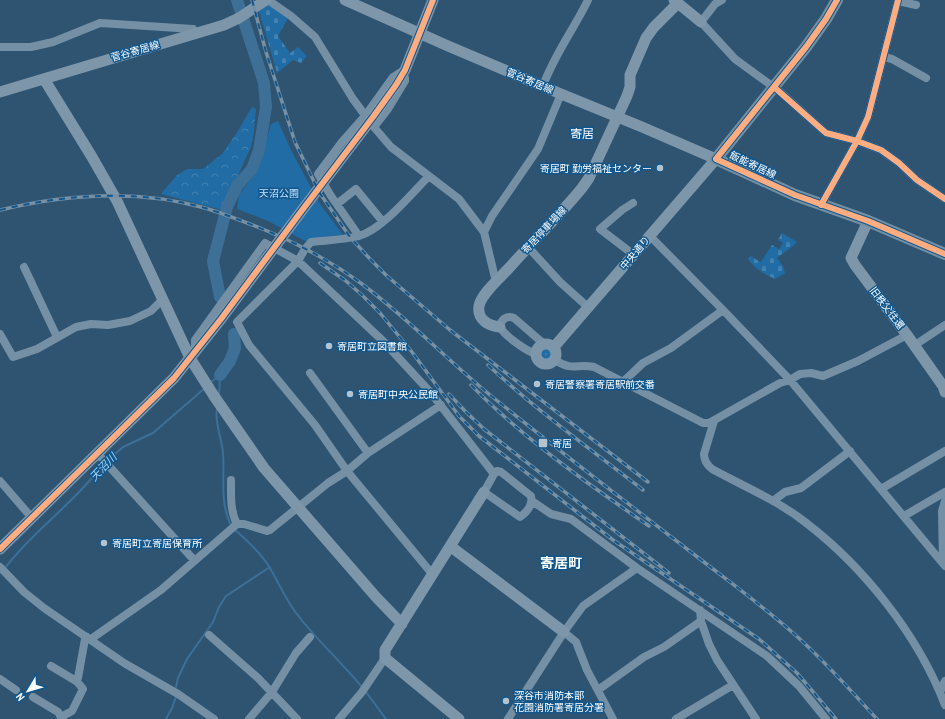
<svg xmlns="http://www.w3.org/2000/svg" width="945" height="719" font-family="'Archivo Narrow','Noto Sans JP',sans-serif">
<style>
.grass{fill:url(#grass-dots)}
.forest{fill:url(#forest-crowns)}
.cemetery{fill:url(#cemetery-stones)}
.park{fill:#216ca4}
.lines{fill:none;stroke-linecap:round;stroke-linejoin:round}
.stream{stroke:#3d6f97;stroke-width:2}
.river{stroke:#3d6f97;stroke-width:12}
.street{stroke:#7590a5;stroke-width:8}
.secondary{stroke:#7d96aa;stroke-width:11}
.primary{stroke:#7490a3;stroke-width:12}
.rail-casing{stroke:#7790a4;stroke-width:3.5}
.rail{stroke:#11578e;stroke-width:2;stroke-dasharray:6;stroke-linecap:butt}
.cycleway-casing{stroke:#11578e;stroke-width:8}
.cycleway{stroke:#ffac80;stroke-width:6}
.poi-dot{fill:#b6c3cd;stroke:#11578e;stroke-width:1.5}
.labels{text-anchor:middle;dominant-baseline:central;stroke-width:3;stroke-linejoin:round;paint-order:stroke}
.street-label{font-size:10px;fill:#fff;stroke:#11578e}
.poi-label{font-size:10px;fill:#fff;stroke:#11578e;text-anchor:start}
.park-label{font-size:10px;fill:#c1e3fd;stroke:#11578e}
.water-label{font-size:11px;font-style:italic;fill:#a5d6f9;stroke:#11578e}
.quarter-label{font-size:12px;fill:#fff;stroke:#11578e}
.district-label{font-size:14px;font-weight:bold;fill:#fff;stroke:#11578e}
</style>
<defs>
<pattern id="grass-dots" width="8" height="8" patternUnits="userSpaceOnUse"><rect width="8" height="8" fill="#216ca4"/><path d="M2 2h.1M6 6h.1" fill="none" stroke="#4282b2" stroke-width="1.8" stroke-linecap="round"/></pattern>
<pattern id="forest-crowns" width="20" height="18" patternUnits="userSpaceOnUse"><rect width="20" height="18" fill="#216ca4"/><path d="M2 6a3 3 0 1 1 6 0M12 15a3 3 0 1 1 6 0" fill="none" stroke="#4282b2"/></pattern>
<pattern id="cemetery-stones" width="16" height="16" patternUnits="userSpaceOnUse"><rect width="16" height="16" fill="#216ca4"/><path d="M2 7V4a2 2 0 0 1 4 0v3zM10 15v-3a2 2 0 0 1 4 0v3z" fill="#4282b2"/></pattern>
</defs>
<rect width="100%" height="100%" fill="#2e5471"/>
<!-- grass -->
<path class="grass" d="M541 354a5 5 0 1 1 10 0a5 5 0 1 1-10 0Z"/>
<!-- forest -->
<path class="forest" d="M252,107L256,109L254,131L251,147L222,210L161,194L177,175L187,169H203L222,154L236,134Z"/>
<!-- cemetery -->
<path class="cemetery" d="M268,3L288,18L278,36L290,53L298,47L307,56L301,63L293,60L277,73L259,11Z
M782,233L797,242L793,246L777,258L783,266L785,273L775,279C764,274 755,269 748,259L750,256L761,262L772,245L779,249L783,243L778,240Z"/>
<!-- park -->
<path class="park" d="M278,121L292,152L320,204L344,236L307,242L268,221L237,209L239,195L257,171L271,124Z"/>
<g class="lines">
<!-- stream -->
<path class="stream" d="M210,383L220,375
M219,395L220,375
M217,408C214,423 222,438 223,453C225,478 219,504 232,527
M107,461L123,447L153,433L205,388
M235,530C248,541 261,553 270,568C280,585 287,603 300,618C319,642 342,663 362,687
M5,568C23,544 47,524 68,503C81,491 92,478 104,464
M176,687L178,678L187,659L213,622L219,607L226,596L270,567
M366,692L386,719
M166,719L172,708L176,697"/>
<!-- river -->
<path class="river" d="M220,297L213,261L227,207L237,186L252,169L259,150L266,107L264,83L237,0
M220,375L230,361L235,348L234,334"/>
<!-- street -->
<path class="street" d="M268,0L291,16L315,37L353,99L373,126L391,147L459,199L484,232L496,282
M722,0L715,4L701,22L735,59L779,91L826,133L857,141L881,150L899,163L917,180L945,199
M898,1L916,5
M0,47H31L53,42L100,23L193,29V34
M884,57L892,59L926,78
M543,86C554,55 574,29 588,0
M374,127L388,109L405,81V78
M429,176C412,193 382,230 359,236C344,240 327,240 311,242L305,249L298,261L237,322L249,345L315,425L347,471L433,575
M633,203L622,210L600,229L634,255
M337,204L356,189L383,222
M821,205L857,141L868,117L898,0
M484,232L492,216L538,149L561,94
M359,236L331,196L318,174L342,142L365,116L393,77L404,70
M650,236L723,310L790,380L945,566
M528,247L560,282L589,308
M24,267L57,337
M0,334L13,357L37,349L76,327L91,324L108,325L130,321L151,311L162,300
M915,345L945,325
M195,352V340L265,243L298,261L383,341L431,393L494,474
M536,354C526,351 505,336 500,327C501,319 507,315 514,318L544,344
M555,360C574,372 576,363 594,367L703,423H709L780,383L790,380L800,374L811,373L823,376L858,361L907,335
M310,373L368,453
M623,382L643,363L671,348L723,310
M714,421L704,454C704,461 707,465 712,469C743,486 777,500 805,522C864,567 918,635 945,705
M98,454L194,560
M497,471L501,472L531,496C533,505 527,512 520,517L484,492L494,474Z
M231,480C231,495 230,511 237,524
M0,481L32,518
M881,489L945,451
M532,501L551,514L571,519L637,568L767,656L799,686L826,719
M773,501L785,492L801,488L850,451
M904,516L945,492
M943,563L942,511L945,501
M0,567L24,592L44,608L124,663L178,694L214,719
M701,621L709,644L717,660L756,719
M564,632L576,642L587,670L613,719
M209,635L258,678L297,719
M91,639L161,590L237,524H244L267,531L270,530L328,483L347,471L368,453L441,405
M51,666L76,681
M0,679L16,690
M598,690L644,657L664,647L701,621L700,610
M940,692L945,681
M33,697L58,712L61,717
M61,719V717L72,711L83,689L79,684L76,681L78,678L85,639L87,637
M249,719L272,692L296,653L310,637
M339,719L362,692L385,658
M508,719L564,632L583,606L637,568
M676,719L733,685"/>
<!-- secondary -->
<path class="secondary" d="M345,0L448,46L561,94L642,127L716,159L554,347
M674,0L701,22
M44,79L92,157L117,201L190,358L214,396L264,468L376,597L402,624
M0,92L224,25L239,18L266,0
M868,221L851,258L855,265L907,335L943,386L945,392
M500,327C489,326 477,320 479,306C481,294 501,277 509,268C533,241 559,216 582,188L589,178L627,96L630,87V75L646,38L654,27L678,3
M536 354a10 10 0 1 1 20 0a10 10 0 1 1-20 0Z
M450,546L564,632
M0,549L174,378L221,319L303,209L373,117L396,85L405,70L433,0
M459,719L385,658V650L484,492"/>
<!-- primary -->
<path class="primary" d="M837,0L826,19L806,47L716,159L795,195L868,221L945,254"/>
<defs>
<path id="rail" d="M252,0L266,52L295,142L319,192L350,237L370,259L387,276L450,330L648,482
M0,210C67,194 138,189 205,208C225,214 245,222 265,230C299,244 332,262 362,284C409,319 449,362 495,399C562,453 631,506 700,559C735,586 771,612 803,642C829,666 853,693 877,719
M320,263L346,281L363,296L380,313L412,352L459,416L479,436L613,540L759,639L797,673L836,719
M488,365C536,410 590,449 643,490
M471,385C524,439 588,484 649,526
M449,394L465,411L484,429L669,573"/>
</defs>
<!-- rail casing -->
<use href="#rail" class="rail-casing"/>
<!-- rail -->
<use href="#rail" class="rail"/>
<defs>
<path id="cycleway" d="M837,0L826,19L806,47L716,159L795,195L868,221L945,254
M774,87L826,133L857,141L881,150L899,163L917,180L945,199
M821,205L857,141L868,117L898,0
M0,549L174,378L221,319L303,209L373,117L396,85L405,70L433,0"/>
</defs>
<!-- cycleway casing -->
<use href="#cycleway" class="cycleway-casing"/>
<!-- cycleway -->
<use href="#cycleway" class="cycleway"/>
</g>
<!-- markers -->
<g class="poi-dot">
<circle cx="660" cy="168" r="4"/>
<circle cx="329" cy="346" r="4"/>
<circle cx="537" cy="384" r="4"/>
<circle cx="350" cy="394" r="4"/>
<rect x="538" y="438" width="10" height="10" rx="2"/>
<circle cx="104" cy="543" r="4"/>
<circle cx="506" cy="701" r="4"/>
</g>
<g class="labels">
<!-- street labels -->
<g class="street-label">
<text transform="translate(135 51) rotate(-16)">菅谷寄居線</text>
<text transform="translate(530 81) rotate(23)">菅谷寄居線</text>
<text transform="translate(753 165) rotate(25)">飯能寄居線</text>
<text transform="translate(544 230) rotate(-47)">寄居停車場線</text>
<text transform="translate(635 253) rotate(-50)">中央通り</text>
<text transform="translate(887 308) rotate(53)">旧秩父往還</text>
</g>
<!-- poi labels -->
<g class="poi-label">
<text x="652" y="168" text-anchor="end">寄居町 勤労福祉センター</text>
<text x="337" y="346">寄居町立図書館</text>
<text x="545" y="384">寄居警察署寄居駅前交番</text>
<text x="358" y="394">寄居町中央公民館</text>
<text x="552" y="443">寄居</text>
<text x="112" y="543">寄居町立寄居保育所</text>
<text x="514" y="695">深谷市消防本部<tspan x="514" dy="12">花園消防署寄居分署</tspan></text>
</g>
<!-- park labels -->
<g class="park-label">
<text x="279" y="193">天沼公園</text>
</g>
<!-- water labels -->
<g class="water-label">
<text transform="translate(103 467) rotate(-46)">天沼川</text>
</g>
<!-- quarter labels -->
<g class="quarter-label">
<text x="582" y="134">寄居</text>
</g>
<!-- district labels -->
<g class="district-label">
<text x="561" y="563">寄居町</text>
</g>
</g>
<!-- north arrow -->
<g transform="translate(28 691) rotate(232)" stroke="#11578e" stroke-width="3" paint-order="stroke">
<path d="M0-3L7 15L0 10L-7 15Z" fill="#ffffff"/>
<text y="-6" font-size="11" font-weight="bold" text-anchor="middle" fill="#ffffff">N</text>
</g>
</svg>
